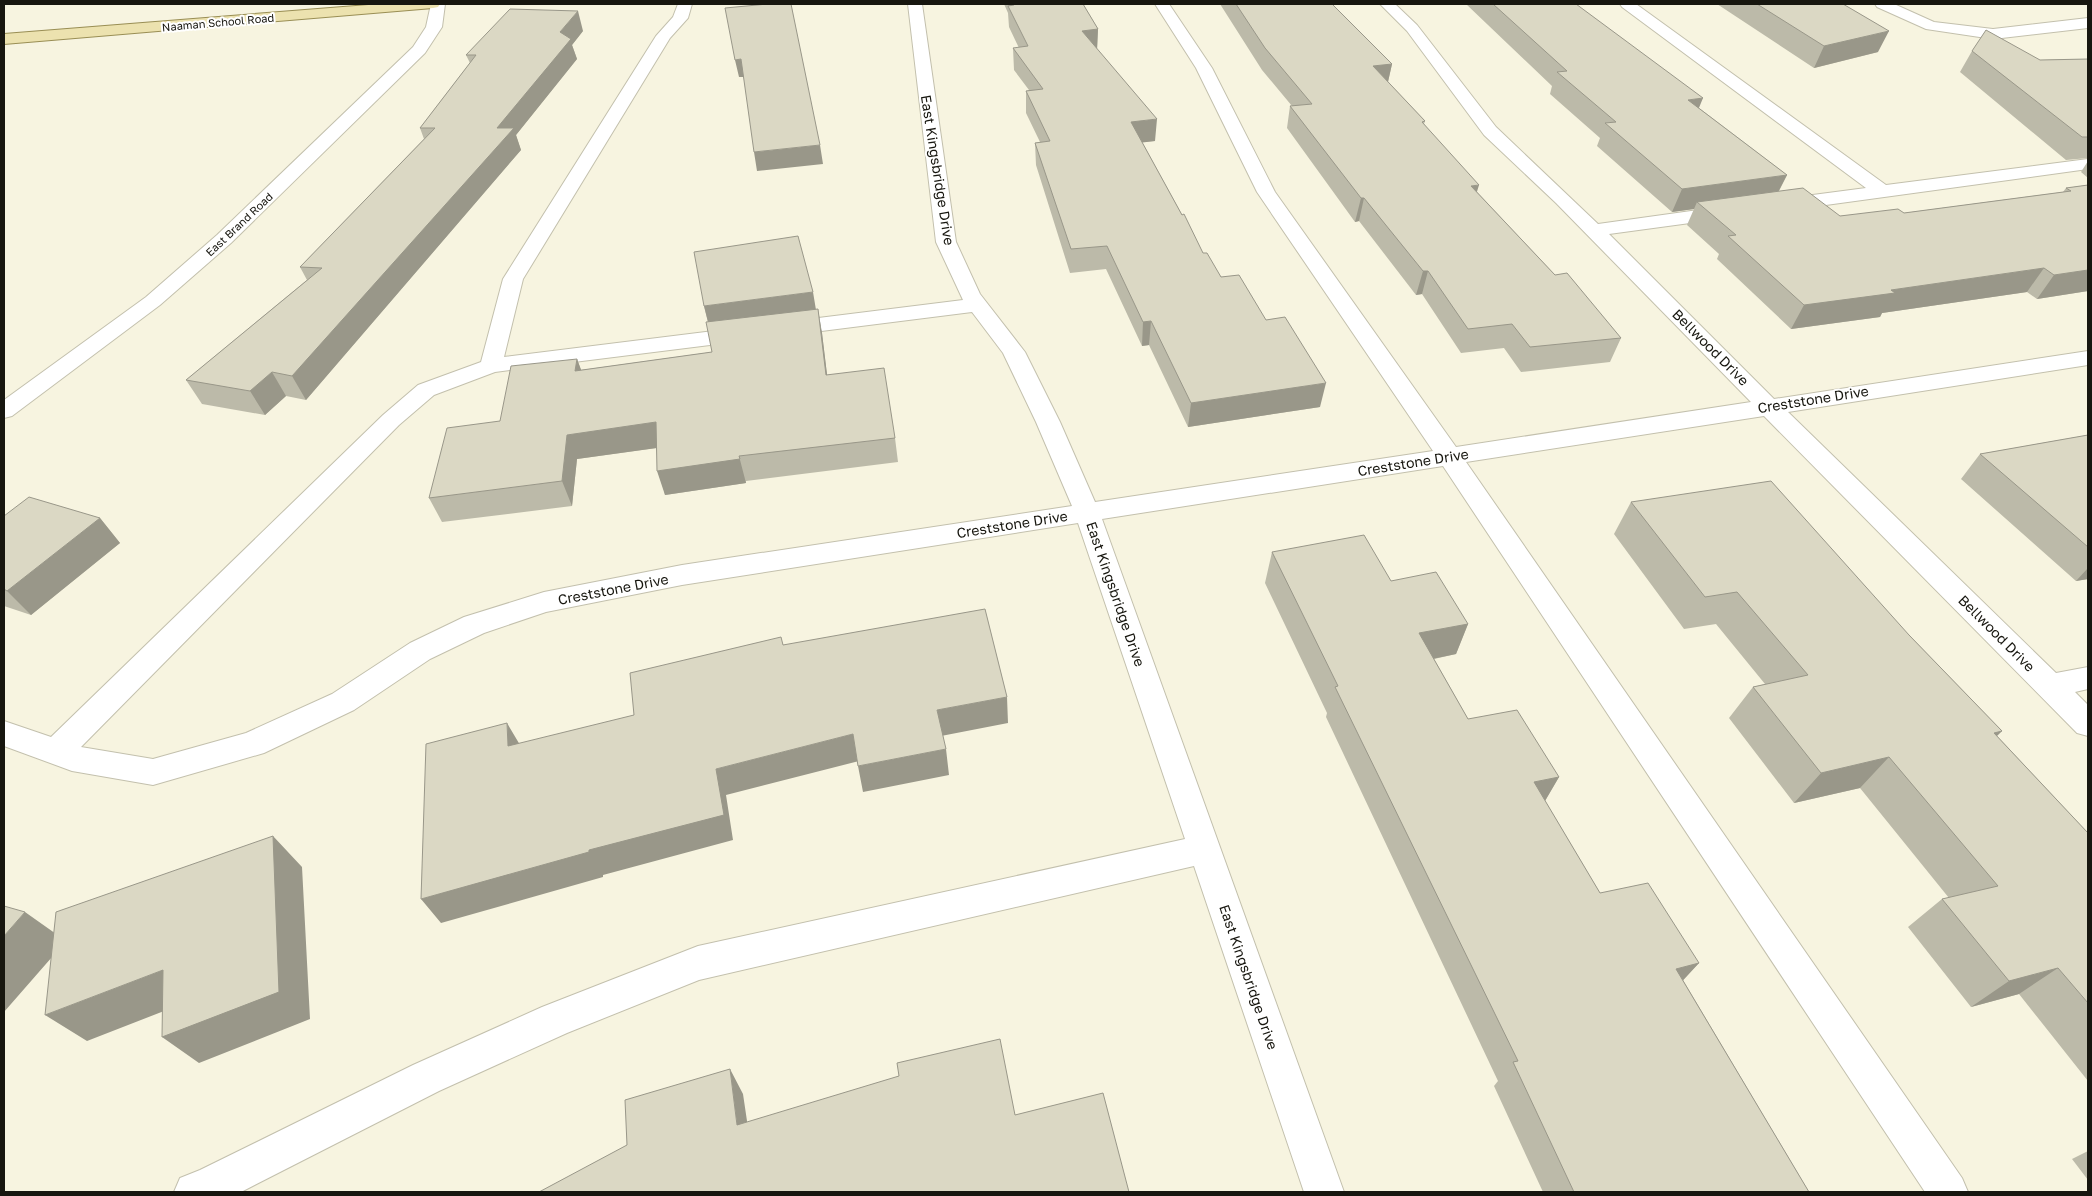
<svg xmlns="http://www.w3.org/2000/svg" width="2092" height="1196" font-family="'Golos Text',sans-serif">
<style>
.lines{fill:none;stroke-linecap:round;stroke-linejoin:round}
.minor-casing{stroke:#c3c0ad;stroke-width:2}
.major-casing{stroke:#998e54;stroke-width:2}
.minor{fill:#fff;fill-rule:evenodd}
.major{fill:#ece2af;fill-rule:evenodd}
.wall{fill:#bcbaa9}
.shaded-wall{fill:#999789}
.building{fill:#dbd8c4;stroke:#999789}
.labels{text-anchor:middle;dominant-baseline:central;stroke-width:4;stroke-linejoin:round;paint-order:stroke}
.far-street-label{font-size:11px;fill:#17160f;stroke:#fff}
.street-label{font-size:14px;fill:#17160f;stroke:#fff}
</style>
<rect width="100%" height="100%" fill="#f7f4e0"/>
<g class="lines">
<defs>
<path id="minor" d="M431,4H445L442,27L425,53L231,243L160,305L12,416L4,418V400L146,297L217,235L413,47L426,27Z
M678,4H692L688,18L670,38L523,279L504,357L963,300L936,242L908,4H922L956,242L980,294L1025,352L1060,422L1095,502L1433,451L1257,192L1196,68L1155,4H1169L1212,68L1275,192L1456,447L1751,402L1556,203L1484,135L1407,31L1380,4H1395L1417,25L1496,127L1598,224L1727,206L1734,208L1737,212L1734,216L1727,218L1609,234L1774,399L2088,351V365L1788,412L2056,673L2088,667V689L2075,692L2088,705V736L2077,733L1764,416L1466,462L1962,1178L1968,1192H1925L1443,466L1102,519L1344,1192H1304L1194,866L699,980L567,1033L439,1091L241,1192H174L180,1178L200,1170L413,1065L542,1007L698,946L1185,839L1078,523L682,585L546,612L484,633L430,659L354,710L264,753L153,785L72,771L4,746V721L51,737L383,415L418,385L481,362L503,279L656,36L673,17ZM972,312L1003,353L1036,422L1072,506L682,565L544,592L464,617L410,643L332,694L246,733L153,759L81,747L399,425L434,395L495,372Z
M1620,4H1636L1886,185L2088,159V169L1782,211L1775,209L1772,205L1775,201L1782,199L1866,188L1622,7Z
M1875,4H1894L1934,22L1993,29L2088,18V28L1993,39L1926,29L1877,7Z"/>
<path id="major" d="M381,4H440L438,7L433,8L4,44V34Z"/>
</defs>
<!-- minor casing -->
<use href="#minor" class="minor-casing"/>
<!-- major casing -->
<use href="#major" class="major-casing"/>
<!-- minor -->
<use href="#minor" class="minor"/>
<!-- major -->
<use href="#major" class="major"/>
</g>
<!-- wall -->
<path class="wall" d="M1004,4H1083L1098,29L1097,49L1155,141L1142,142L1203,253L1320,407L1188,427L1149,345L1142,346L1106,269L1070,273L1036,165L1035,143L1040,142L1026,113V91L1029,90L1014,70L1013,48H1019L1009,27L1008,13Z
M1220,4H1332L1392,64L1388,82L1425,121L1424,124L1477,192L1555,275L1621,338L1610,362L1521,372L1504,348L1461,353L1422,294L1416,295L1359,221L1355,222L1287,128L1290,106H1292L1262,70Z
M1466,4H1576L1699,108L1787,175L1779,191L1840,216L1904,213L2063,192L2066,188L2088,185V291L2037,299L2027,292L1882,313L1880,317L1791,329L1717,259L1719,254L1687,225L1694,209L1672,212L1597,146L1600,138L1550,94L1552,86Z
M1717,4H1843L1878,52L1814,68Z
M583,31L572,45L577,59L516,135L521,150L306,400L286,396L265,415L202,404L186,380L307,280L300,267L424,139L420,128L470,63L466,55Z
M1972,51L2040,60L2088,59V158L2066,160L1960,72Z
M2088,161V178L2081,172Z
M704,306L816,309L822,333L827,375L895,438L898,462L746,481V483L665,495L656,448L577,459L572,506L442,522L429,498L500,421L577,359L581,370L712,352L708,322Z
M2088,435V579L2076,581L1961,479L1980,454Z
M1631,502L1909,635L2002,731L1997,736L2088,833V1081L2019,994L1971,1007L1908,927L1942,899L1949,898L1860,788L1794,803L1729,718L1753,687L1765,684L1716,624L1684,629L1614,534Z
M4,516L100,518L120,543L31,615L4,606Z
M1272,552L1391,581L1468,624L1456,654L1434,659L1468,719L1559,777L1545,801L1600,893L1699,963L1683,980L1809,1192H1543L1494,1086L1498,1081L1326,717L1327,713L1265,583Z
M2088,1151V1180L2072,1159Z"/>
<!-- shaded-wall -->
<path class="shaded-wall" d="M578,11L583,31L572,45L577,59L516,135L521,150L306,400L292,376L497,128L560,32Z
M1098,29L1097,50L1082,31Z
M1889,31L1878,52L1814,68L1824,46Z
M741,59L745,77H739L735,60Z
M1392,64L1387,86L1373,66Z
M1703,98L1694,120L1688,100Z
M1157,119L1155,141L1130,144L1131,122Z
M820,145L823,164L757,171L754,152Z
M1787,175L1775,198L1697,202L1694,209L1672,212L1682,189Z
M1479,185L1472,208L1471,186Z
M1361,198H1364L1359,221L1355,222Z
M2044,268L2027,292L1882,313L1880,317L1791,329L1804,305L1891,290Z
M2088,270V291L2037,299L2054,275Z
M1423,271H1428L1422,294L1416,295Z
M813,292L817,316L710,330L704,306Z
M818,309L822,333L830,399L826,375Z
M1151,321L1149,345L1142,346L1143,322Z
M577,359L586,383L575,371Z
M272,372L286,396L265,415L250,391Z
M1326,383L1320,407L1188,427L1191,403Z
M656,422L664,447L577,459L572,506L562,481L567,435Z
M739,456L746,483L665,495L657,471Z
M100,518L120,543L31,615L7,591Z
M2088,568V579L2076,581Z
M1468,624L1456,654L1408,664L1419,633Z
M1007,697L1008,723L941,736L937,710Z
M507,723L523,750L508,746Z
M2002,731L1969,762L1994,733Z
M853,734L859,761L726,795L733,840L603,875V877L441,923L421,899L589,850L716,769Z
M946,749L949,775L863,792L858,766Z
M1889,757L1860,788L1794,803L1821,773Z
M1559,777L1542,806L1534,782Z
M273,836L302,867L310,1019L199,1063L162,1037Z
M25,912L66,941L4,1012V936Z
M1699,963L1675,989L1676,969Z
M2058,968L2019,994L1971,1007L2009,981Z
M163,970L200,997L87,1041L45,1015Z
M730,1069L743,1094L751,1148L737,1125Z"/>
<!-- building -->
<path class="building" d="M768,4H791L820,145L754,152L741,59L735,60L725,8Z
M1013,4H1083L1098,29L1082,31L1157,119L1131,122L1182,215L1184,214L1203,253H1207L1221,277L1239,275L1266,320L1285,317L1326,383L1191,403L1151,321L1143,322L1107,246L1071,249L1035,143L1050,141L1026,91L1043,89L1013,48L1028,46L1008,6L1014,5Z
M1236,4H1332L1392,64L1373,66L1425,121L1422,122L1479,185L1471,186L1555,275L1567,273L1621,338L1530,347L1512,324L1468,329L1428,271H1423L1364,198H1361L1290,106L1312,104L1265,48Z
M1493,4H1576L1703,98L1688,100L1787,175L1682,189L1605,123L1616,122L1557,72L1567,71Z
M1757,4H1843L1889,31L1824,46Z
M510,9L578,11L560,32L571,39L497,128H514L292,376L272,372L250,391L186,380L322,268L300,267L435,128H420L476,55H466Z
M1986,30L2040,60L2088,59V137H2082L1972,51Z
M2088,185V270L2054,275L2044,268L1891,290L1895,293L1804,305L1728,236L1736,235L1697,202L1803,188L1840,216L1898,209L1904,213L2071,191L2066,188Z
M798,236L813,292L704,306L694,252Z
M818,309L826,375L884,368L895,438L739,456L740,459L657,471L656,422L567,435L562,481L429,498L447,428L500,421L511,366L577,359L575,371L712,352L706,322Z
M2088,435V547L1980,454Z
M1771,481L1909,635L2002,731L1994,733L2088,833V1003L2058,968L2009,981L1942,899L1998,886L1889,757L1821,773L1753,687L1808,675L1737,592L1705,597L1631,502Z
M29,497L100,518L7,591L4,589V516Z
M1364,535L1391,581L1436,572L1468,624L1419,633L1468,719L1517,710L1559,777L1534,782L1600,893L1648,883L1699,963L1676,969L1809,1192H1574L1513,1062L1518,1061L1335,687L1338,686L1272,552Z
M985,609L1007,697L937,710L946,749L858,766L853,734L716,769L724,815L589,850V852L421,899L426,744L507,723L508,746L634,715L630,673L781,637L783,645Z
M273,836L279,992L162,1037L163,970L45,1015L56,912Z
M4,906L25,912L4,936Z
M1000,1039L1015,1115L1103,1093L1129,1192H539L627,1145L625,1100L730,1069L737,1125L899,1076L897,1063Z"/>
<g class="labels">
<!-- far-street labels -->
<g class="far-street-label">
<text transform="translate(218 22) rotate(-5)">Naaman School Road</text>
<text transform="translate(239 224) rotate(-43)">East Brand Road</text>
</g>
<!-- street labels -->
<g class="street-label">
<text transform="translate(938 170) rotate(81)">East Kingsbridge Drive</text>
<text transform="translate(1711 347) rotate(45)">Bellwood Drive</text>
<text transform="translate(1813 399) rotate(-9)">Creststone Drive</text>
<text transform="translate(1413 462) rotate(-9)">Creststone Drive</text>
<text transform="translate(1012 524) rotate(-9)">Creststone Drive</text>
<text transform="translate(613 589) rotate(-11)">Creststone Drive</text>
<text transform="translate(1116 594) rotate(71)">East Kingsbridge Drive</text>
<text transform="translate(1997 633) rotate(45)">Bellwood Drive</text>
<text transform="translate(1249 977) rotate(71)">East Kingsbridge Drive</text>
</g>
</g>
<!-- border -->
<rect width="2092" height="1196" fill="none" stroke="#17160f" stroke-width="10"/>
</svg>
